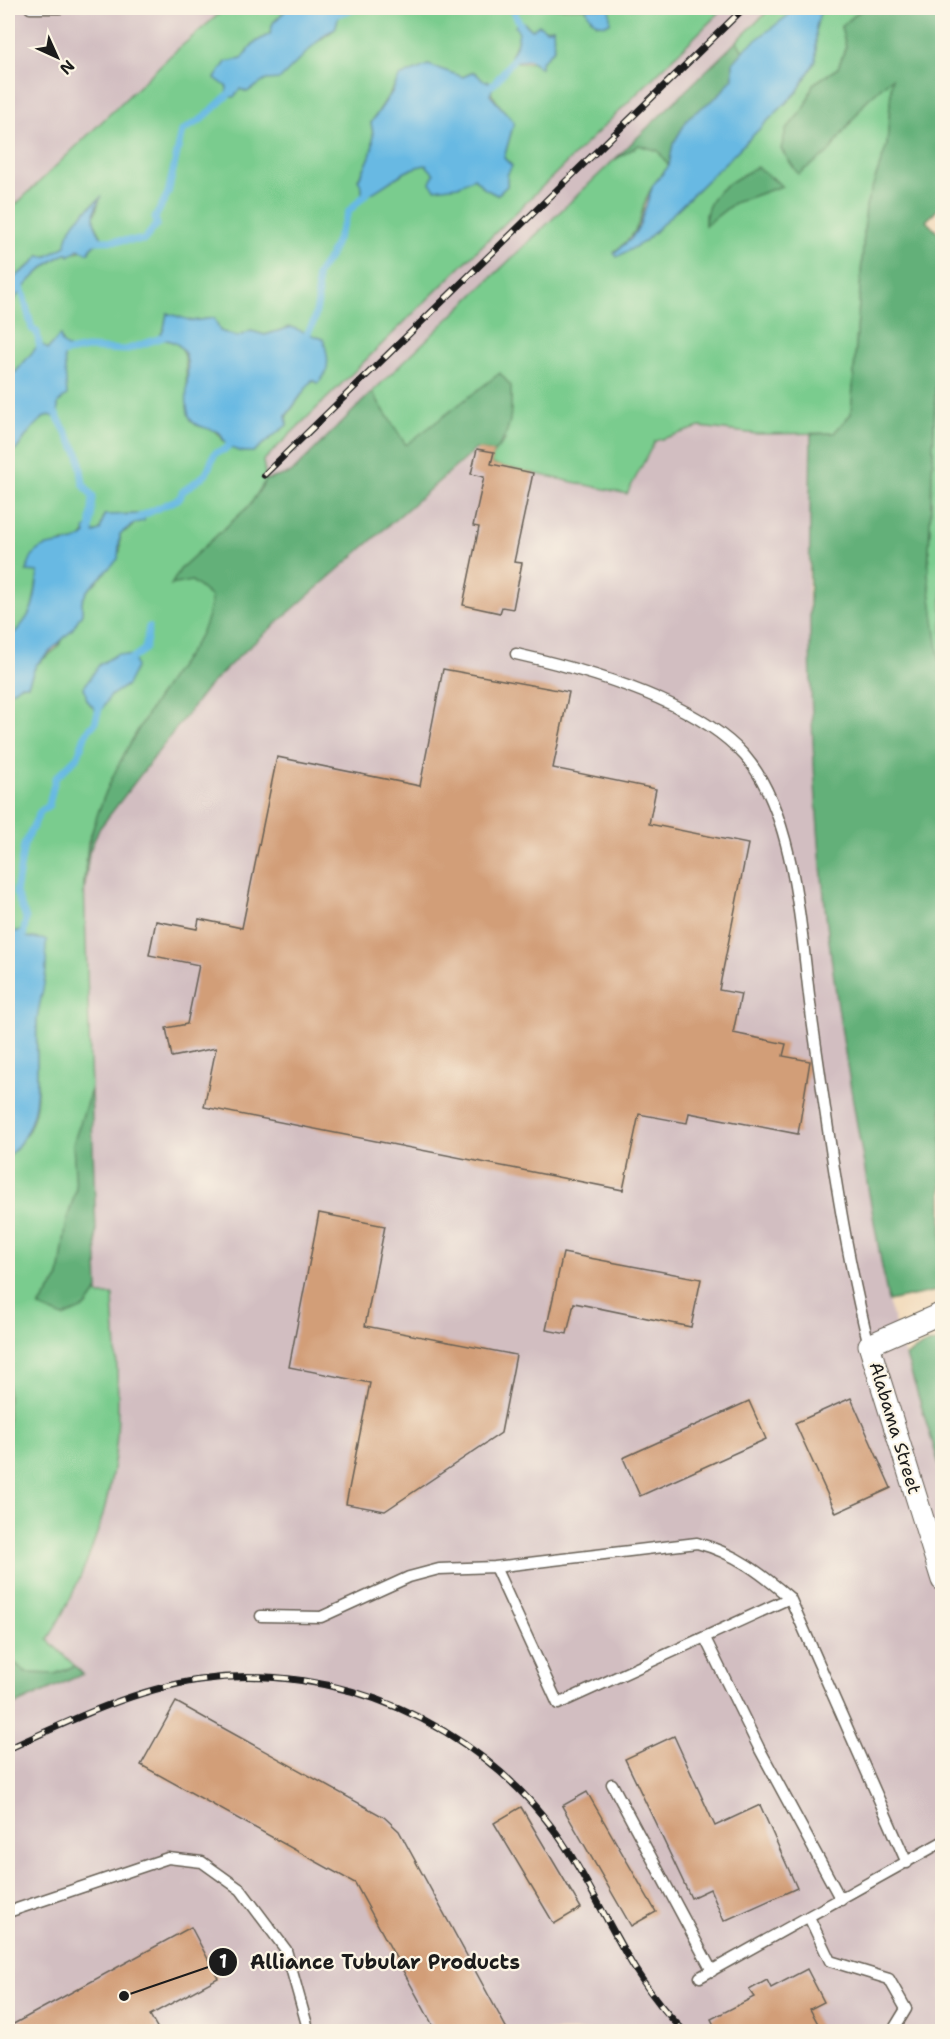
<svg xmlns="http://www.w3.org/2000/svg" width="950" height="2039" font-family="'Shantell Sans',sans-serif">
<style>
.industrial{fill:#d2bec1}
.green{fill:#7acc8e;stroke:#4b7455;stroke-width:1.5;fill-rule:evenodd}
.forest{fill:#63b079;stroke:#40664a;stroke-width:1.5}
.water{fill:#68b9e3;stroke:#426a80;stroke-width:1.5}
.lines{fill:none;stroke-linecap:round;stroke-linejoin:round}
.stream{stroke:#68b9e3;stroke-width:7}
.building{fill:#d29e78}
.service-casing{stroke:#676055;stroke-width:13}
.minor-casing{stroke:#676055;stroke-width:23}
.service{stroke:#fff;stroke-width:10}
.minor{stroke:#fff;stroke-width:21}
.rail-casing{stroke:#1c1c1c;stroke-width:7}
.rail{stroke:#fcf5e5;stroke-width:4.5;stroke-dasharray:14;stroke-linecap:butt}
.labels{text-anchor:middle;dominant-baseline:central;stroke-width:4.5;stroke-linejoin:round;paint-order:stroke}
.street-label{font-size:18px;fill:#1c1c1c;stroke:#fcf5e5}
.leader{fill:none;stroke:#1c1c1c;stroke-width:2}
.callout-dot{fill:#1c1c1c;stroke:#fcf5e5;stroke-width:2}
.mark-label{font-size:18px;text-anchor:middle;font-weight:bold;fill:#fff}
.callout-label{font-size:20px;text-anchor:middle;font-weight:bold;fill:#1c1c1c;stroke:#fcf5e5;stroke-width:4.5;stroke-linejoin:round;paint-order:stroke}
</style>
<rect width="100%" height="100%" fill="#fcf5e5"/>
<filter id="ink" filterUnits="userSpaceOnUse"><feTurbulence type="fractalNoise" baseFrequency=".0167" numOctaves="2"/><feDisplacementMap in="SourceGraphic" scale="12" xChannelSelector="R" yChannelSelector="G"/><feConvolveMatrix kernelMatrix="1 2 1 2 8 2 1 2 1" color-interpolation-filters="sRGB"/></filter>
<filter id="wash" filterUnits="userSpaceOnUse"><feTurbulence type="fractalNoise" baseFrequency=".008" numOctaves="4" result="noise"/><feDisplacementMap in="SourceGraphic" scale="24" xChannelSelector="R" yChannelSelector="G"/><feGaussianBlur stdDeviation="1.35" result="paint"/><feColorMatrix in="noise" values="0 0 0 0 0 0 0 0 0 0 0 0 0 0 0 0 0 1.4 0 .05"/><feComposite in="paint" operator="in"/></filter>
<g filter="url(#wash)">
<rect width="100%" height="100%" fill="#f3ddbf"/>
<!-- industrial -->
<path class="industrial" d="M8,8H226L171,55L8,212Z
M724,8H771L291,473L266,480L262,461Z
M674,292L815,341L808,589L815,776L831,954L888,1301L942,1474V2031H8V1708L82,1674L48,1640L65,1610L91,1554L106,1503L116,1441L118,1399L113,1295H98L84,895L89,853L99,829L207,688L239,656L477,449L494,452L491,464Z"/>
<!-- green -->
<path class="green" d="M226,8H288L273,23L270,34L254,43L242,59L226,62L240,88L247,92L335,29L340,8H505L515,17L518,8H586L597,24L609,22L610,8H724L263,461L266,480L250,505L221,532L192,581L212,597L210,618L192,650L150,710L127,750L105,797L88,842L84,883L91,1090L74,1144L76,1190L67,1220L59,1277L39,1307H86L98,1290V1295H113C115,1352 123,1412 113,1469C103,1531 79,1586 48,1640L75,1666L55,1674L26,1673L13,1661L8,1642V1157C18,1146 29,1134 33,1119C41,1096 35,1048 37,1021C39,993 49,979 44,948L26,937L23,931L8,932V694L20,685H28L36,665L56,649L82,613V601L87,591L103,575L120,551V533L128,530L144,514L104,515L100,531L94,533L91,525L79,541L63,542L27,571H38C34,604 34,617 8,639V452L17,449C26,436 34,423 48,415L58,418V403L64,373L60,336L48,349L40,344L14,374L11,369L8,374C8,359 4,321 8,309C12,292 53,258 68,253L69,255L104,241L93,219L100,199C86,219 67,259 39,256C30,268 16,273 8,285V212L171,55ZM526,24L532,30L553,28L554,49L541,62L519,63L511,56C517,45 517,34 526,24ZM428,65L463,77L474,72C490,86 497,107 514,122L504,158L512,166L507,175V186L497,195L485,189L474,178L458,186L435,174L426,165C402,168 385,189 362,197V187L358,179C370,160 377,146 371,123L397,82ZM167,314L192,321L214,318L220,331L237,337L251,331L265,335L291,327L312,380L286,417L287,425L253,452L224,442C218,429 209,428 196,425C193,413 189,400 187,388C184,363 193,341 159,339L164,329ZM127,685L110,695L96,711L87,700Z
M771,8H798L743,52L737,41Z
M832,8H863L841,27L846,46L838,68L813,84L806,106L786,130L828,153L867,100L892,77L887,145L866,206L851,414L834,433L757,434L700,427L655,441L627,494L491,464L494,452L505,440L405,445L372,392L614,160L639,145L658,151L669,166C664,172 658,178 654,184C634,214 650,225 614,252L644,242L797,92L816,60V27L820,11ZM772,177L781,186L734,203L705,225V214Z
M942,326V671L940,673L928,575L936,377Z"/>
<!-- forest -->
<path class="forest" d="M863,8H942V205L926,221L942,237V326L936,377L928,575L942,679V1290L888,1301C868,1186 846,1071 831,956C808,783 808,608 811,434L834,433L851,414L866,206L887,145L892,78L867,100L828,153L798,174L781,149L786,130L806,106L813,84L838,68L846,46L841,27Z
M737,41L743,52L733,63V78L718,96L689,117L673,144L669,166L658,151L639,145L614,160Z
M757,167L782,186L734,203L705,226C705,192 731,182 757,167Z
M500,373L511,386C512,412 512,433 494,452L476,449L239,656L207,688L99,829L89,853L84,895C82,819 126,746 166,685C186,654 208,636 211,597L192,581L171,585L181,568L250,505L266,480L291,473L372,392L406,445Z
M91,1090L98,1290L86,1307L63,1317L39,1307L59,1277L67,1220L76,1190L73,1144Z
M939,1342L942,1358V1474L906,1356L923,1345Z
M8,1642L13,1661L26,1673L55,1674L75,1666L83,1674L8,1708Z"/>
<!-- water -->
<path class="water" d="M288,8H341L335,29L325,34L280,79L266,80L247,92L240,89L234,97L226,96L227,87L215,78L226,62L242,59L254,43L270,34L273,23Z
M586,8H610V23C597,28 590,20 586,8Z
M798,8H832L820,12L816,27V60L797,92L644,242L617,257L614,253L631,239L639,227L653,185L669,166L673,144L689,117L718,96L733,78V63L748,46Z
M518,22H523L532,30L539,25L546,30L553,28L554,49L541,62V68L530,60L509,62L516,46L519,32L515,27Z
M428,65L463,77L474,72L483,80L494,84L490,95L514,122L504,158L512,166L507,175V186L497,195L485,189L474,178L458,186L435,189L430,183L434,174L426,165C402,168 384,189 362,198V187L358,180C370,160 377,146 371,123L392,92L399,77Z
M102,196C90,213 92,225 104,241L93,245L88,253L78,249L69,256L68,253C45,261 21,289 8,308C7,267 19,282 39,256L46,257L66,246C66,225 87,210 102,196Z
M167,313L192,321L214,318L220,331L237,337L251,331L265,335L291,327L323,339C328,354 332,371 318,383L312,380L286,416L287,425L253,452C236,453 227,448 220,433C212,428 196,428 191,420C176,393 208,341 158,339L164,329Z
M60,335L62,343L70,349L64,355L67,395L58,403V418L48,415C34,423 26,436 17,449L8,452V374L11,369L15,373L40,343L48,349Z
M145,514L144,521L135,523L120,534L118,559L87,591L82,601V613L72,630L36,665L28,685H20L8,694V639C33,617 35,604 38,572L27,571C33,532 66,553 86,534L85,529L91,524L94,533L100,531L104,515Z
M117,654L133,656L136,667L127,685L110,696L99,714L87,700L84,687L99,665Z
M23,931L26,937L47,940C44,949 47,957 46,967C46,986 38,1003 37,1022C34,1073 48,1118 8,1157V932Z"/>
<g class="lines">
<!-- stream -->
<path class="stream" d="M512,8L523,30
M334,15L358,8
M487,88L494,84L515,57
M95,241L144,240L157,224L155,218L168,193L182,131L202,119L232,91
M20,282L32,329L37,332L40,350
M304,340L314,321L318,302L317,275L330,256L349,211L368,192
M62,353L87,348L125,350L164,337
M54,411L79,455L83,484L93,497L90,532
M137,518L180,498L182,492L206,474L215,453L226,449L233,440
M127,662L145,649L149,627
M23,938L26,918L16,893L24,845L40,812L49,805L55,779L78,756L86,733L95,723L100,705"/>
</g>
<g id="blocks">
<!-- building -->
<path class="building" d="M477,449L494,452L491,464L533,473L514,562L522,563L513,609L502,607L500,613L463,605L479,527L473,526L484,477L471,474Z
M443,669L569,692L553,768L656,789L649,824L748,844L719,990L741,994L733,1033L786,1044L783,1056L810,1061L798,1134L689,1113L687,1123L639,1114L623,1190L204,1107L216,1048L172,1057L166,1028L187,1024L199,965L149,955L156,921L197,929L199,919L242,928L277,757L420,786Z
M319,1213L385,1226L365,1326L516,1355L501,1433L385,1511L346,1504L370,1383L289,1367Z
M563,1253L701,1279L691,1327L574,1303L567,1334L546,1330Z
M851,1398L891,1488L836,1513L795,1423Z
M749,1401L766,1439L640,1496L623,1458Z
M176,1702L384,1817L399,1831L508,2031H436L355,1883L141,1765Z
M674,1736L715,1826L760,1805L797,1888L724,1921L710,1889L691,1898L625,1759Z
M587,1792L656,1912L631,1926L562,1806Z
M521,1807L581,1908L554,1924L494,1823Z
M191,1927L218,1978L150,2015L159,2031H8V2027Z
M807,1969L824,2002L810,2009L822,2031H717L711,2019L754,1997L749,1990L767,1980L771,1988Z"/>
</g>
</g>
<g filter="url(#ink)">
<use href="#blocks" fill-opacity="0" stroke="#676055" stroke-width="1.5"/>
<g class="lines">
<defs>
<path id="service" d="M30,8H61
M516,654C587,670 695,700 745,756C800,820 801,950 814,1033C829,1137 843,1243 869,1345
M495,1567L697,1543C735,1553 761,1573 790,1598
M261,1616L321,1617L409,1577L439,1569L495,1567L558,1704L790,1598L907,1863
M705,1638L759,1748L841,1900
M612,1784L712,1971
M8,1912L168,1858L202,1862L241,1890L286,1950L309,2032
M809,1917L830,1961L889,1979L906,2009L892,2032
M700,1977L942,1842"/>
<path id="minor" d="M942,1313L869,1345L942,1580"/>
</defs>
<!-- service casing -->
<use href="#service" class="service-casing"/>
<!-- minor casing -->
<use href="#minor" class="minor-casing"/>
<!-- service -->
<use href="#service" class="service"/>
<!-- minor -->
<use href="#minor" class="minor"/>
<defs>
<path id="rail" d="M264,475L744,8
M8,1749C69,1721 132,1690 199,1680C336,1661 477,1723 557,1834C603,1899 626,1976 685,2032"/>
</defs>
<!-- rail casing -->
<use href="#rail" class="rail-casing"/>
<!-- rail -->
<use href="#rail" class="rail"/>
</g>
</g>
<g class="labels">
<!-- street labels -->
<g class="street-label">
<text transform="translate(895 1428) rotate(73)">Alabama Street</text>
</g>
</g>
<!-- callouts -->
<path class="leader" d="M124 1996L223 1962"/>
<g class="callout-dot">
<circle cx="124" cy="1996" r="6"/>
<circle cx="223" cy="1962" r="15"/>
</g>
<g class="mark-label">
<text x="223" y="1968">1</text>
</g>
<g class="callout-label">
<text x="385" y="1969">Alliance Tubular Products</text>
</g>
<!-- margin -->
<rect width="950" height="2039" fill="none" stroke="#fcf5e5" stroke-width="30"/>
<!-- north arrow -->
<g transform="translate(57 57) rotate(135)" stroke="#fcf5e5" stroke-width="4.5" paint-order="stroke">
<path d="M0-4.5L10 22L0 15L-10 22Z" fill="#1c1c1c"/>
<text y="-9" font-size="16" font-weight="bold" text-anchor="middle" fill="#1c1c1c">N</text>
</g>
</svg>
